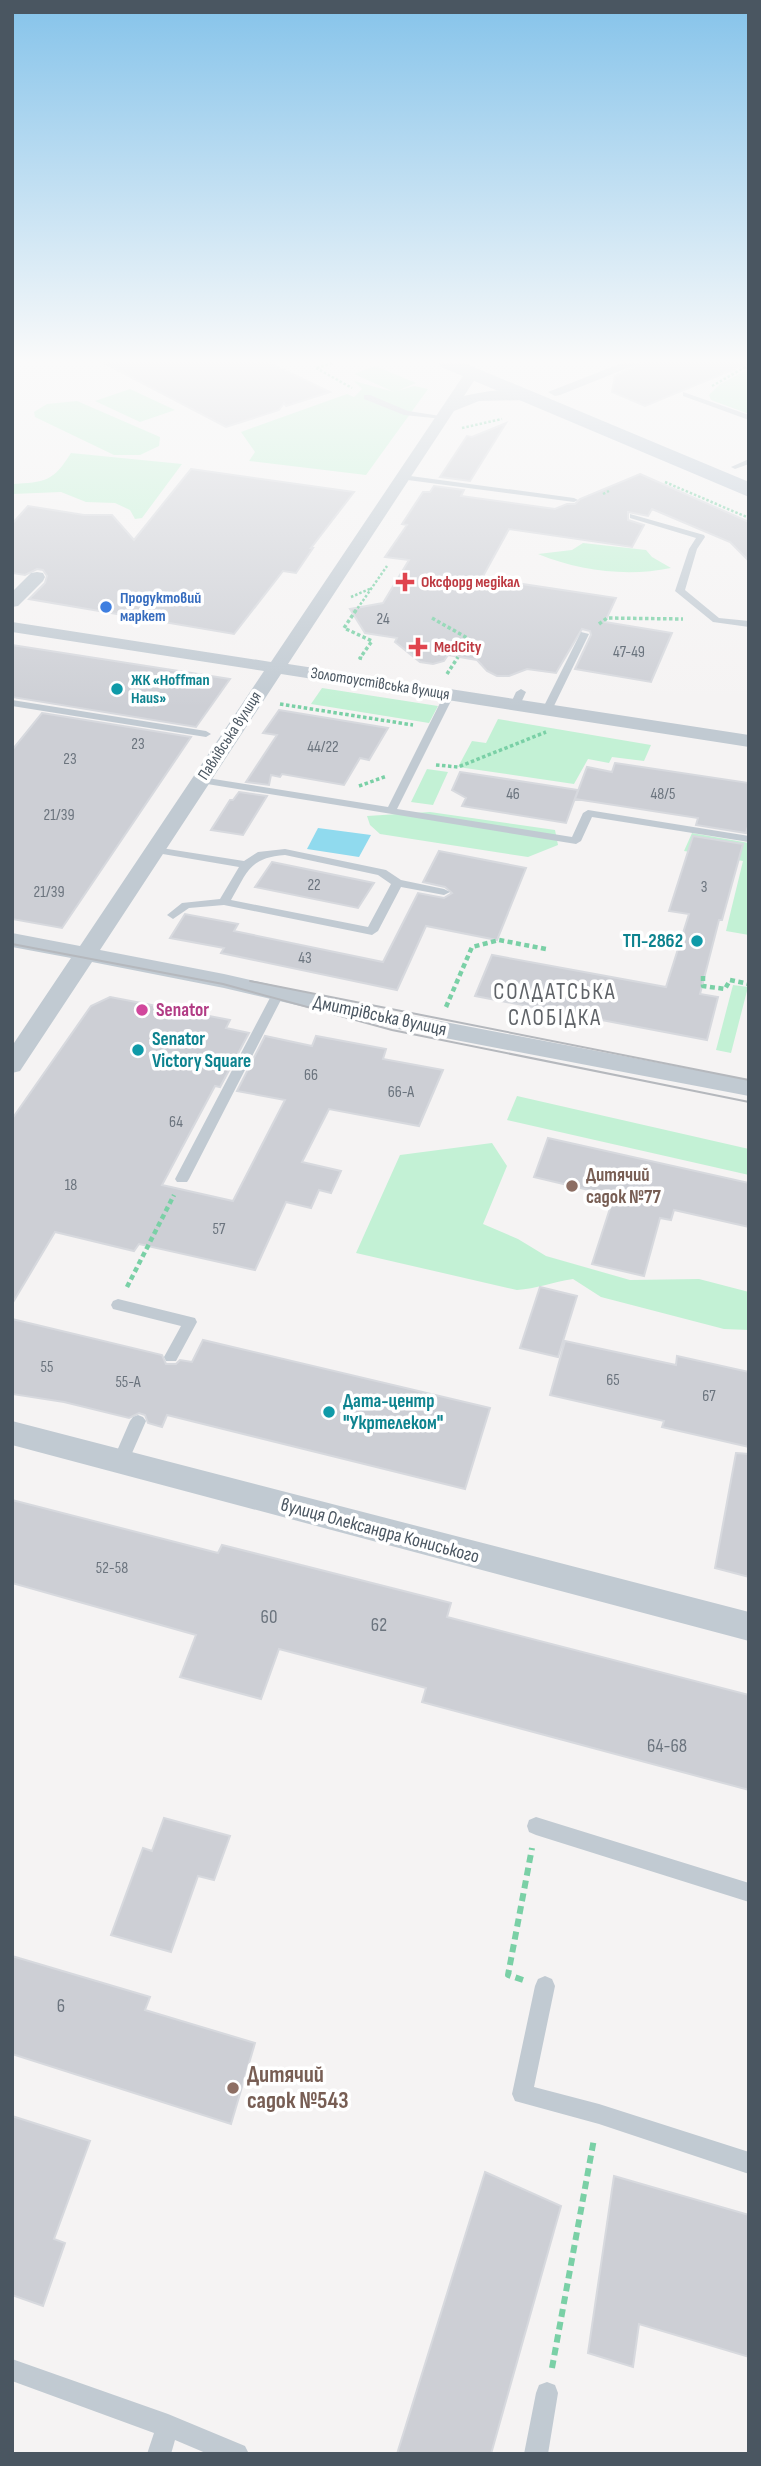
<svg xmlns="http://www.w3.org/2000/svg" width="761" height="2466" font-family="'Sofia Sans Condensed',sans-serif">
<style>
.green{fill:#c3f1d5}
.water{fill:#90daee}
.building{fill:#cdcfd5;stroke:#d7d9de;stroke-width:2}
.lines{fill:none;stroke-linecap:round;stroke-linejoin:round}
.path-far3{stroke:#7ad0a6;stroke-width:2.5;stroke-dasharray:2.5 2;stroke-linecap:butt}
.path-far2{stroke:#7ad0a6;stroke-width:3.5;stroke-dasharray:3.5 2.5;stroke-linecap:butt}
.path-far1{stroke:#7ad0a6;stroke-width:4.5;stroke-dasharray:5 3.5;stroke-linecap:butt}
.path{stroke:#7ad0a6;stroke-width:6;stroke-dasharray:8 5;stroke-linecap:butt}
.lane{fill:#c1cad2;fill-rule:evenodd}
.street{fill:#c1cad2;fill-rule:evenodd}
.secondary{fill:#c1cbd6;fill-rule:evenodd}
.tram{stroke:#b5b8bd;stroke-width:2}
.health-dot{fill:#e0444e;stroke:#fff;stroke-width:2.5}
.shop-dot{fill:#3f7fe0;stroke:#fff;stroke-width:2.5}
.culture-dot{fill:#0f9aa8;stroke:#fff;stroke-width:2.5}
.hotel-dot{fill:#d1479c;stroke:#fff;stroke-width:2.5}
.education-dot{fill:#8d6e63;stroke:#fff;stroke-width:2.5}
.labels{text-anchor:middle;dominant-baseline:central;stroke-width:7;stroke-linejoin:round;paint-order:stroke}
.far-health-label{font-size:16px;font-weight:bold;fill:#be3a42;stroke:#fff;text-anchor:start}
.far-shop-label{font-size:16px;font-weight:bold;fill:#366cbe;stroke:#fff;text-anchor:start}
.number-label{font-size:16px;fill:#6b747e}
.far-culture-label{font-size:16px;font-weight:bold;fill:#0d838f;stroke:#fff;text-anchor:start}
.far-street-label{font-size:16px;fill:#4a5661;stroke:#fff}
.culture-label{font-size:19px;font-weight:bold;fill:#0d838f;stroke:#fff;text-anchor:start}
.hotel-label{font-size:19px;font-weight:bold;fill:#b23c85;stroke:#fff;text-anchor:start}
.street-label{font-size:19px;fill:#4a5661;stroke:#fff}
.education-label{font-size:19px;font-weight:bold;fill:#785e54;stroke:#fff;text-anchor:start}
.near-number-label{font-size:19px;fill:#6b747e}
.quarter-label{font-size:23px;letter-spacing:2px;fill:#5f6368;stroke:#fff}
.near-education-label{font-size:23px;font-weight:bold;fill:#785e54;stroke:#fff;text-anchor:start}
</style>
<rect width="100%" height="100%" fill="#f5f3f3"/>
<!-- green -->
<path class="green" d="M375,366L416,383L397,391L414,386L428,389L366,475L249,461L255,452L241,432L347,394L354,397L362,389L354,381L394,392L354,374Z
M749,369V414L711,400L709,395L720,384Z
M130,389L175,410L140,422L95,401Z
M77,401L160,437L159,446L140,455H114L35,417L34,412L47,404Z
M71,453L182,464L142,518L135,519L130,510L115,503L86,502L61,492L12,494V484C45,482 53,482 71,453Z
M583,543L646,550L652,557L671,568C627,577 580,571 538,554L572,550Z
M322,688L438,706L429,723L311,704Z
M498,719L651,745L644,761L612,757L609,763L588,759L574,784L458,767L472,741L486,743Z
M427,769L448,772L433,805L411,802Z
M430,812L555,830L558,845L528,857L380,834L370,825L367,816Z
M692,833L749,843V935L726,931L743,861L684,851Z
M733,985L748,987L731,1053L716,1050Z
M517,1096L749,1149V1175L507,1120Z
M492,1143L507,1166L483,1224L518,1239L546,1256L630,1280L699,1279L749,1292V1330L724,1329L601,1297L573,1279C553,1282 536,1289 517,1290L356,1253L400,1155Z"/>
<!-- water -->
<path class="water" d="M318,828L371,835L359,857L307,849Z"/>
<!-- building -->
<path class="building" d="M102,362H268L330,392L286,406L284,403L279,410L226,427Z
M643,362H749V363L645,406L612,392L615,376Z
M506,423L470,481L440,477L467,436L472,437Z
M191,469L354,492L311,548H313L296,573L283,571L234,634L29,599L45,583L47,576L43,570L37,569L25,575L12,573V524L28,506L84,515H112L134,540Z
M640,474L749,522V561L730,542L652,509L648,516L628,512V520L644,525L632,547L509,529L482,578L616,598L605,622L672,633L651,682L575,669L591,635L590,631L582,629L556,673L527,669L509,676H497L487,671L477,660L448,655L444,661L433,664L420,662L395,642L397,638L365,633L350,609L383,603L409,560L385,557L407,525L402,524L423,492H430L434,486L464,490L461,496L555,509L567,504H575L580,499Z
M12,645L230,679L196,727L12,697Z
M279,710L388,728L369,760L360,758L344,785L282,774L280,777L271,775L269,785L246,782L277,735L263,733Z
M42,713L191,737L62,928L12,919V750Z
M615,763L749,783V823L746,833L696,825L698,818L575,799L587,767L612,772Z
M460,772L578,790L566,823L462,806L466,798L452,790Z
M239,792L267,796L243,835L211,830L230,800H233Z
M693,836L743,844L722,920H719L700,994L718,997L707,1040L475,996L492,955L666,987L689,914L669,911Z
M439,851L526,868L497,940L426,926L397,990L221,953L224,948L170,938L185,914L238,924L234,931L383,962L418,893L444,898L452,893L445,887L423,882Z
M272,862L374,883L358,908L255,887Z
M110,997L230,1020L226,1028L249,1033L220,1087L215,1086L162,1185L233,1201L285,1100L237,1091L265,1036L312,1046L316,1036L386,1049L383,1059L443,1070L419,1126L329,1109L302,1162L341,1171L331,1193L319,1190L311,1208L286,1202L255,1270L139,1244L134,1251L55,1232L12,1304V1119L91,1006Z
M548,1138L749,1183V1227L674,1210L671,1220L660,1218L644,1276L592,1264L614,1196L534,1177Z
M540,1287L577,1296L558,1357L520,1348Z
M12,1319L162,1355L166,1364H176L180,1360L192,1362L203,1340L490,1408L465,1489L167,1415L162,1427L148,1423L145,1415L139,1413L129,1418L64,1402L12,1394Z
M565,1341L676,1365L677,1356L749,1372V1447L662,1427L664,1421L550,1395Z
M736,1453L749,1454V1577L715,1568Z
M12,1500L218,1553L222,1545L451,1603L447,1617L749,1695V1790L422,1702L426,1688L279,1649L261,1699L180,1677L196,1635L12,1583Z
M164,1818L230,1836L214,1880L198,1876L171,1952L111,1935L143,1848L152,1851Z
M12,1956L150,1997L145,2010L255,2043L231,2124L12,2054Z
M12,2116L90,2141L54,2239L65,2243L43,2306L12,2295Z
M485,2172L561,2206L491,2454H397Z
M614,2176L749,2215V2357L639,2324L633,2367L588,2353Z"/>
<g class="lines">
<!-- path-far3 -->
<path class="path-far3" d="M316,368L352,388
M317,368L332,363
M712,386L749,365
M462,428L502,419
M665,482L749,518
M603,494L609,491
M351,597L372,588
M355,612L387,566"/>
<!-- path-far2 -->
<path class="path-far2" d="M356,610L344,628L372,641L360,658L364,659
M432,618L469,639
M599,624L607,618L683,619
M447,674L458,657
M280,704L413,725
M436,765L458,767L546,732
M359,786L387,776"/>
<!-- path-far1 -->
<path class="path-far1" d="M703,976V986L725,989L730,980L749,984
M446,1007L472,947L499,940L546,949
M127,1287L174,1195"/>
<!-- path -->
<path class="path" d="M523,1980L508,1975L532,1848
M552,2368L594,2139"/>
<!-- lane -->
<path class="lane" d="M683,392L749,415V420L683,396Z
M364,395H370L408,411L447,417L443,419L404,415L364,399Z
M749,459V464L735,469L731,467Z
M403,475L574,498L578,500L574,502L400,479L399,477Z
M630,514L704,535L705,537L697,549L685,590L719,618L749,621V627L713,622L675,591L689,549L696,538L630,518Z
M581,632L589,634L552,710L543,712L542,710Z
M521,689L526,692L520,705L511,707L510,705L516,692Z
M449,692L454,695L397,809L572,837L583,813L588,810L749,836V842L592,817L581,841L576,844L201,783L196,780L201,777L388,807L444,695Z
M12,700L206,731L211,734L206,737L12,706Z
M155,847L244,861L258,852L285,849L386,870L401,880L444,889L450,892L444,895L401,887L378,931L372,935L224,905L189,908L173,919L167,915L182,903L220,899L239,867L151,852V848ZM285,855L378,875L391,884L368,927L231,900C248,871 249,858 285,855Z
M278,990L284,994L189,1179L187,1182H177L175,1179L272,994Z
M118,1299L195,1318L197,1322L176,1361H166L164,1357L181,1326L113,1309L111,1305L113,1301Z
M138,1415L143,1417L146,1421L129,1460L127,1465L121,1467L115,1465L113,1460L130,1421L133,1417Z
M536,1817L749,1883V1902L536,1835L529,1832L527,1826L529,1820Z
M545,1976L552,1979L555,1986L534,2087L599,2104L749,2152V2174L599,2124L515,2101L512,2094L535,1986L538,1979Z
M12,2359L168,2414L245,2446L249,2454H208L175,2440L171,2454H147L154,2433L12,2381Z
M547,2382L555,2385L558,2393L548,2454H524L536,2393L539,2385Z"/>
<!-- street -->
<path class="street" d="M622,363H640L560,395L555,396L548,392Z
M472,369L479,373L464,396C481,392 521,384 535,396L528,400L479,401L454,411L288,664L749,735V747L281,674L100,950L224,974L398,1013L749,1080V1096L398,1029L224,988L92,962L20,1071L12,1073V1046L71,958L12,947V933L80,946L264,671L12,632V622L271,662L465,373Z
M37,572L43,573L45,577L43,581L18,606L12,607V592L31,573Z
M12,1421L749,1612V1641L12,1445Z"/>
<!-- secondary -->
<path class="secondary" d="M438,363H464L749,482V497L441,367Z"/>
<!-- tram -->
<path class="tram" d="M12,944L223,984L392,1030L749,1102
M250,981L749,1080"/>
</g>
<!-- sky -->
<linearGradient id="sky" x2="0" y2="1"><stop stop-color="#85c3ea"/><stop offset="0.51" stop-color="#fafafa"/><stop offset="1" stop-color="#fafafa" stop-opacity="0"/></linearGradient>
<rect width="761" height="708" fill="url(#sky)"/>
<!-- markers -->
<g class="health-dot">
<path d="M401.5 571.5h7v7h7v7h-7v7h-7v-7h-7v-7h7z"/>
<path d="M414.5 636.5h7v7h7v7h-7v7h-7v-7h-7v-7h7z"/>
</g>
<circle class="shop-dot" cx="106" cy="607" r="7"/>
<g class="culture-dot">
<circle cx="117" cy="689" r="7"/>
<circle cx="697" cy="941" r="7"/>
<circle cx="138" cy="1050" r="7"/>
<circle cx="329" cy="1412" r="7"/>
</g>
<circle class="hotel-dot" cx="142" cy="1010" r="7"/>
<g class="education-dot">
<circle cx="572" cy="1186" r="7"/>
<circle cx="233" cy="2088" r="7"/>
</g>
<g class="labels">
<!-- far-health labels -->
<g class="far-health-label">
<text x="421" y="582">Оксфорд медікал</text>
<text x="434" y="647">MedCity</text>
</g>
<!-- far-shop labels -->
<g class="far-shop-label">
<text x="120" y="598">Продуктовий<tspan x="120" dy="18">маркет</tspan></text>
</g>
<!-- number labels -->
<g class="number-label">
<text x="383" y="619">24</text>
<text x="629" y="652">47-49</text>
<text x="138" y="744">23</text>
<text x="323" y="747">44/22</text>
<text x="70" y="759">23</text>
<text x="513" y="794">46</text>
<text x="663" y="794">48/5</text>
<text x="59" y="815">21/39</text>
<text x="314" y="885">22</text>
<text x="704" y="887">3</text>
<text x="49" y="892">21/39</text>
<text x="305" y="958">43</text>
<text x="311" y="1075">66</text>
<text x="401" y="1092">66-А</text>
<text x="176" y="1122">64</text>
<text x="71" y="1185">18</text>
<text x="219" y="1229">57</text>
<text x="47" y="1367">55</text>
<text x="613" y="1380">65</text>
<text x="128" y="1382">55-А</text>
<text x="709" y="1396">67</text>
<text x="112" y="1568">52-58</text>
</g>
<!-- far-culture labels -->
<g class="far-culture-label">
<text x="131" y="680">ЖК «Hoffman<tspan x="131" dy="18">Haus»</tspan></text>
</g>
<!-- far-street labels -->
<g class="far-street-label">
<text transform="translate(380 684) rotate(9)">Золотоустівська вулиця</text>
<text transform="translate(230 736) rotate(-57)">Павлівська вулиця</text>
</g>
<!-- culture labels -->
<g class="culture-label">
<text x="683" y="941" text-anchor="end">ТП-2862</text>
<text x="152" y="1039">Senator<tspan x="152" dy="22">Victory Square</tspan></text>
<text x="343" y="1401">Дата-центр<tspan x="343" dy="22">"Укртелеком"</tspan></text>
</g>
<!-- hotel labels -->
<g class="hotel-label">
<text x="156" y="1010">Senator</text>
</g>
<!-- street labels -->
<g class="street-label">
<text transform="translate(380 1016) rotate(12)">Дмитрівська вулиця</text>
<text transform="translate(380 1531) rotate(15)">вулиця Олександра Кониського</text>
</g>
<!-- education labels -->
<g class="education-label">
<text x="586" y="1175">Дитячий<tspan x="586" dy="22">садок №77</tspan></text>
</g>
<!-- near-number labels -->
<g class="near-number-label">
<text x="269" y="1617">60</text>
<text x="379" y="1625">62</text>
<text x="667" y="1746">64-68</text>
<text x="61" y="2006">6</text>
</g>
<!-- quarter labels -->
<g class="quarter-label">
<text x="555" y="992">СОЛДАТСЬКА<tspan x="555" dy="26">СЛОБІДКА</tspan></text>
</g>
<!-- near-education labels -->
<g class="near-education-label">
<text x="247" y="2075">Дитячий<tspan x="247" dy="26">садок №543</tspan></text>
</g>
</g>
<!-- border -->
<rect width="761" height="2466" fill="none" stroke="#4a5661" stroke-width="28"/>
</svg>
